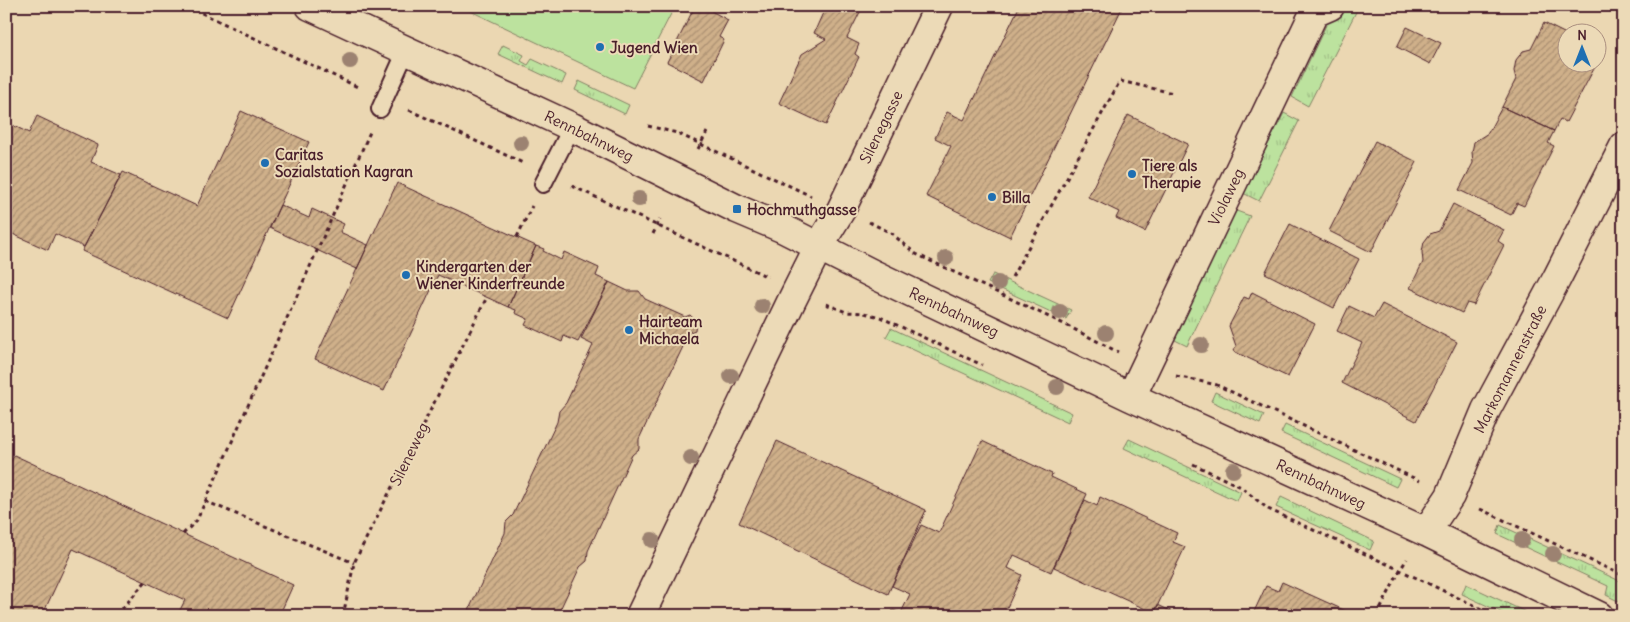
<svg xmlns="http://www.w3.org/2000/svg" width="1630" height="622" font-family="Delius,sans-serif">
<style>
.grass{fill:url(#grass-tufts);stroke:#838064}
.pitch{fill:#bce29e;stroke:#838064}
.building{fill:url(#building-hatch);stroke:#4a1f2b}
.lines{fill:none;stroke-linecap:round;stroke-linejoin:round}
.lane-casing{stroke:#4a1f2b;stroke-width:20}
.street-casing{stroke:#4a1f2b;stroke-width:31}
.path{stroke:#4a1f2b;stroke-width:3;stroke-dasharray:4 4;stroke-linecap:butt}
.lane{stroke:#ecdab7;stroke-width:16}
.street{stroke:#ecdab7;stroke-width:28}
.tree{fill:#9c8271}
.poi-dot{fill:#1f6fb2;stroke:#ecdab7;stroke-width:2}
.labels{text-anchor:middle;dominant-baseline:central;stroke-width:4;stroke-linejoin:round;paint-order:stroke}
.poi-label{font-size:15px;font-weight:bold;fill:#4a1f2b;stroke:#ecdab7;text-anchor:start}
.street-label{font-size:15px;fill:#4a1f2b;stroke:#ecdab7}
</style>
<defs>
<pattern id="grass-tufts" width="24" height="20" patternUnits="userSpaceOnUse" patternTransform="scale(1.25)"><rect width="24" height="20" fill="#bce29e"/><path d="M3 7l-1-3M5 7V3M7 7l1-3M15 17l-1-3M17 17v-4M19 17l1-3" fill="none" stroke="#a3c188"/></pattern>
<pattern id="building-hatch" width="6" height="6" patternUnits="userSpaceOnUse" patternTransform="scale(1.25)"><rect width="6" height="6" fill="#cfb08a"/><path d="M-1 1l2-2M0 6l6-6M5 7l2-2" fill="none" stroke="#aa8f71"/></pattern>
</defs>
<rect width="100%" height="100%" fill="#ebd7b2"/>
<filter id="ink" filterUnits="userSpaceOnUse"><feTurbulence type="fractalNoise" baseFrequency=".02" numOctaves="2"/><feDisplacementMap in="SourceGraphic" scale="10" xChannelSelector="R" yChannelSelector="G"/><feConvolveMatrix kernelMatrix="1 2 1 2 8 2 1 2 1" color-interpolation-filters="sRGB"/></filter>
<g filter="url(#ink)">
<!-- grass -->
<path class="grass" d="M1359,6L1308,106L1292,97L1327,23L1343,11Z
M503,45L524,55L521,61L528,65L532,59L566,75L562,84L498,54Z
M579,81L629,105L625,114L575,90Z
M1284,113L1299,121L1259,201L1243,193Z
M1234,210L1250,216L1187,346L1169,337Z
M993,274L1071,310L1066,319L988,283Z
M891,328L1072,413L1068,422L886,337Z
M1215,392L1264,415L1260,424L1211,401Z
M1285,425L1400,479L1396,487L1281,433Z
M1129,439L1241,492L1237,501L1124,448Z
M1281,497L1374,541L1370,550L1276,507Z
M1500,525L1624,583V604L1606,595L1608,586L1497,534Z
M1466,584L1534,616H1509L1462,594Z"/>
<!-- pitch -->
<path class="pitch" d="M460,6H675L633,88Z"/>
<!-- building -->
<path class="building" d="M695,6H702L728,20L719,37L724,40L704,81L667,62Z
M826,6H863L847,38L859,44L855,54L859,57L826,125L779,103L802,54L826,39L814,33Z
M1012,6H1123L1010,237L926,196L951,146L935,138L947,112L964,120L1018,9Z
M1544,23L1568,35V62L1597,63L1566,122L1560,119L1554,131L1502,107L1516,79L1514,71L1516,60L1523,51L1531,49Z
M1407,27L1441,43L1430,64L1397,47Z
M1502,107L1554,131L1548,143L1554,146L1524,206L1517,203L1511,215L1459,190L1473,163L1472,152L1474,142L1488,133Z
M241,111L309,142L228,318L82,251L123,172L197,206Z
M1128,115L1188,144L1145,232L1116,218L1119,212L1088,197Z
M37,116L98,145L91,162L121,175L84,247L55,234L48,250L6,231V122L29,133Z
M1375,141L1417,162L1371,252L1329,231Z
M397,183L536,246L508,307L438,275L384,391L315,359Z
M1453,204L1504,230L1498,241L1504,245L1474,305L1467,303L1462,313L1410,288L1423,262L1422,252L1424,242L1430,234L1439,231Z
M280,205L309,218L312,209L344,224L340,232L368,245L357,269L270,228Z
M1290,224L1359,259L1334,308L1265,273Z
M536,246L544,249L543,251L561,260L564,252L599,268L596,276L609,282L578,342L564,336L562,342L525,325L528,319L515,313L516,310L508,307Z
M609,282L628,291H639L645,299L685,317L690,315L696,321L695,330L690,332L639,439V449L632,455L588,551L587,561L580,567L557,616H466L505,533L506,522L513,515L557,422L559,411L566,403L593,345L581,339Z
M1252,292L1315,324L1288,377L1233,351L1236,346L1229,326L1244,297L1249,299Z
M1382,304L1457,342L1416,421L1342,383L1362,343L1337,331L1349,306L1374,318Z
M777,441L926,510L888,594L739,523Z
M982,441L1052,474L1051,477L1087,494L1051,572L1014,555L1008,568L1022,575L1003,616H890L893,610L901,613L910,594L892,586L921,525L939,533Z
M14,455L293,585L279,616H177L185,600L73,549L42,616H6V471Z
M1100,497L1177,533L1173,542L1185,547L1154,613L1054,567L1085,500L1097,506Z
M1282,582L1357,616H1252L1266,586L1278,591Z
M1158,605L1181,616L1185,608L1201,616H1153Z"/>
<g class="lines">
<defs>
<path id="lane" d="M380,109L406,51
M543,184L572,127"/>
<path id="street" d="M310,6L572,127L737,209L782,228L875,275L1131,397L1426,532L1599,616
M1131,397L1314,13L1330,6
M1426,532L1450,496L1486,410L1557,278L1624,146
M640,616L791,302L819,246L841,210L939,6"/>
</defs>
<!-- lane casing -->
<use href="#lane" class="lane-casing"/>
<!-- street casing -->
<use href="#street" class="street-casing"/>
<!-- path -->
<path class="path" d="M187,6L360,88
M409,110L523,163
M648,126L677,133L811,196
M698,149L707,132
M572,186L768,277
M869,222L891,233L916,254L1066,325L1118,352
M653,234L660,219
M517,237L532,206
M1012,277L1120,81L1173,93
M826,304L846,312L864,313L880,317L982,365
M1176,376L1217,385L1420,481
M1193,464L1241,487L1268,509L1400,570L1496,616
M205,501L354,563
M1480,509L1624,576
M183,534L197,520L370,132
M118,616L121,610L146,581
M343,616L354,563L487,297
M1377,616L1400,570L1407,559"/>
<!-- lane -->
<use href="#lane" class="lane"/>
<!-- street -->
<use href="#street" class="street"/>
</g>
<!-- trees -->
<g class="tree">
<circle cx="350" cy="61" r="8"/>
<circle cx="521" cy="143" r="8"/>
<circle cx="639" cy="199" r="8"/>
<circle cx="946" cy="258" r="8"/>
<circle cx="998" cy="283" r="8"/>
<circle cx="762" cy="306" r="8"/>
<circle cx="1060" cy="312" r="8"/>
<circle cx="1106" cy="333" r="8"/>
<circle cx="1201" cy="345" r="8"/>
<circle cx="731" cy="376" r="8"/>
<circle cx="1057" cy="387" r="8"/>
<circle cx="691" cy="458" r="8"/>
<circle cx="1233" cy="470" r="8"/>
<circle cx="652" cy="540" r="8"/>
<circle cx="1522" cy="540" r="8"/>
<circle cx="1553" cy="554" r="8"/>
</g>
</g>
<!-- markers -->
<g class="poi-dot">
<circle cx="600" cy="47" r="5"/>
<circle cx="265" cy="163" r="5"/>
<circle cx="1132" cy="174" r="5"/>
<circle cx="992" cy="197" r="5"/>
<rect x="732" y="204" width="10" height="10" rx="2.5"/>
<circle cx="406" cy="275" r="5"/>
<circle cx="629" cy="330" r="5"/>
</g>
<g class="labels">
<!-- poi labels -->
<g class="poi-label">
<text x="610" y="47">Jugend Wien</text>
<text x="275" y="154">Caritas<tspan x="275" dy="17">Sozialstation Kagran</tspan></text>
<text x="1142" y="165">Tiere als<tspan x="1142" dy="17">Therapie</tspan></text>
<text x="1002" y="197">Billa</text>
<text x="747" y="209">Hochmuthgasse</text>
<text x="416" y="266">Kindergarten der<tspan x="416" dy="17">Wiener Kinderfreunde</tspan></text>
<text x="639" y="321">Hairteam<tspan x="639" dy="17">Michaela</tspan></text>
</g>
<!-- street labels -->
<g class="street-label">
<text transform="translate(881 127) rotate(-64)">Silenegasse</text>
<text transform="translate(589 136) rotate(26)">Rennbahnweg</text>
<text transform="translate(1226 197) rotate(-64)">Violaweg</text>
<text transform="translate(954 312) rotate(25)">Rennbahnweg</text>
<text transform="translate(1510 369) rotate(-63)">Markomannenstraße</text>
<text transform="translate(409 454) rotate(-64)">Sileneweg</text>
<text transform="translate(1321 484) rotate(25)">Rennbahnweg</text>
</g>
</g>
<!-- margin -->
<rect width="1630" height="622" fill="none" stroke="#ecdab7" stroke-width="25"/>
<rect x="12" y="12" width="1605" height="597" fill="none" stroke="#4a1f2b" stroke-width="2" filter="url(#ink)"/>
<!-- north arrow -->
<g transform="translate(1582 48)"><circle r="24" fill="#ecdab7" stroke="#ab8f7f"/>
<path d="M0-4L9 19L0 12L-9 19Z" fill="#1f6fb2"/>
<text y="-8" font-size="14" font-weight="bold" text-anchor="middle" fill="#4a1f2b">N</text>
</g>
</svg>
